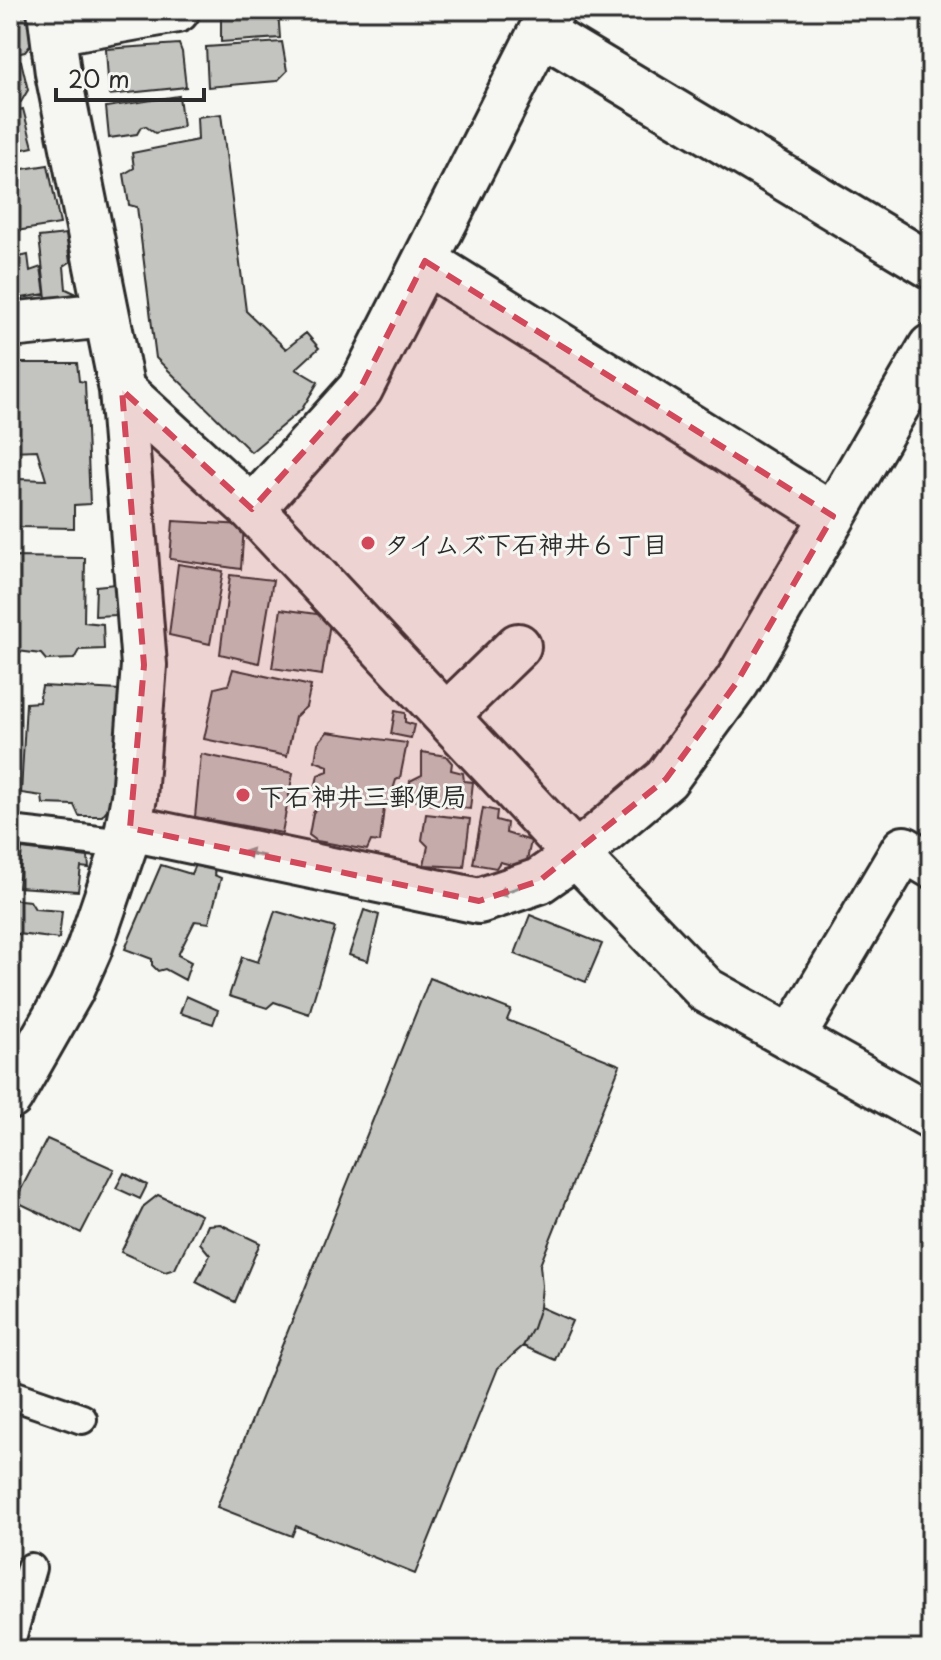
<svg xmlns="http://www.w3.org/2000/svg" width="941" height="1660" font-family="'Playpen Sans','Klee One',sans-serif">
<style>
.building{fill:#c3c3c0;stroke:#2b2b2b;stroke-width:2}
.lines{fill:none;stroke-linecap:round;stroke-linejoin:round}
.service-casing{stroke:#2b2b2b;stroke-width:34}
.minor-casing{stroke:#2b2b2b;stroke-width:50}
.service{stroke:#f6f6f2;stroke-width:28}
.minor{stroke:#f6f6f2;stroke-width:44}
.oneway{fill:#90908e}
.marked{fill:#d1495b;fill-opacity:0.2;stroke:#d1495b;stroke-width:6;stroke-dasharray:16 10;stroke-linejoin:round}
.poi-dot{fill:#d1495b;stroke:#f6f6f2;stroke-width:3}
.labels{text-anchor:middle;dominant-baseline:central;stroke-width:6;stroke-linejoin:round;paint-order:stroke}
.poi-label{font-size:26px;font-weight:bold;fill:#2b2b2b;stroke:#f6f6f2;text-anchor:start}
</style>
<rect width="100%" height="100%" fill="#f6f6f2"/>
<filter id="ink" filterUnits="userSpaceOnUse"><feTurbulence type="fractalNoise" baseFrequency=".0125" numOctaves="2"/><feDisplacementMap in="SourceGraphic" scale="16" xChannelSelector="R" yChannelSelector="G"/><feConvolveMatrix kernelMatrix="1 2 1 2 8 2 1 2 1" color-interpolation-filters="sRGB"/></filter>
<g filter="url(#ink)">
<!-- building -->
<path class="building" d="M10,10H30L34,41L25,52L10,55Z
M213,10H278L280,38L221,42V15Z
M282,42L287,71L277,81L208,87L206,47Z
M179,44L182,52L186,87L109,95L106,49Z
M21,61L28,90L21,102L10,105V64Z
M179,96L183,127L155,133L145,126L141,127L137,134L109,138L106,107Z
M23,109L33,147L10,152V112Z
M221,114L246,311L286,349L306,333L319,348L296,369L318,382L302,409L251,452L156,358L137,207L129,205L124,174L134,168L132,153L198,140L197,117Z
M48,165L60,224L10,232V171Z
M66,234L70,262L64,266L66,289L77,294L46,298L39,237Z
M28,255L30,271L41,267L45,294L10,300V259Z
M10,363H77L79,381L85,382L90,504L74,505V528L20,527L12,521L10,488L19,479L46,480L37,450L10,451Z
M173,521L244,525L241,569L170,559Z
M10,557L85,558L84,622L103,624L104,649L79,650L74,659L46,660L41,654L10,650Z
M178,564L223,571L210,644L169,635Z
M230,575L273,580L259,663L220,654Z
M115,584L117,615L95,616L96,586Z
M281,609L331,616L322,675L272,668Z
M233,669L311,686L306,707L295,717L287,756L204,739L215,688L228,685Z
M42,686L120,690L111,805L102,816H79L74,805L43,804L42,796L21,793L26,703L39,702Z
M395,711L405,713V722L414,725L411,738L391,734Z
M327,732L407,743L400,778L396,780L388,806L384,808L380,842L371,841L367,850L317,841L309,835L313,813L320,804L322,797L314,794L318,775L328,771V766L315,761L318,743Z
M422,752L446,756L452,763L451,770L463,773L464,781L473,782L470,809L420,803L408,796L410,781L422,775Z
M201,754L293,773L282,833L195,817Z
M483,808L497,811L496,820L507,823L506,833L531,841L527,860L516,866L500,862L496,868L473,864Z
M426,814L470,819L464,867L424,865L428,846L422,840Z
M22,849L88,857L89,868L81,867L78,891L18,887Z
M196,862L215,868L214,875L221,878L209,923L195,921L178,955L191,962L185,980L165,969L158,971L152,965V959L125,949L161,865L191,874Z
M10,899L30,901L35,909L62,911L59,939L10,933Z
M364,910L379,915L368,961L349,955Z
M275,911L335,928L309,1014L274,1002L267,1008L229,996L242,957L258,962Z
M530,915L602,944L586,982L515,954Z
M430,978L511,1010L507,1020L620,1065L540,1265L542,1286L540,1307L533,1328L523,1346L498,1368L415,1574L296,1526L292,1536L217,1507Z
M186,996L218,1010L213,1024L180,1013Z
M47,1139L114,1169L81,1233L15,1201Z
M124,1173L147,1185L140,1199L116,1188Z
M158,1195L201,1215L175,1269L165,1272L121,1252L144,1206Z
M220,1224L260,1243L235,1302L196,1282L210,1255L200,1243L208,1225Z
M540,1307L572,1321L555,1360L523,1346L533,1328Z"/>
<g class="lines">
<defs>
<path id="service" d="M10,831L125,844
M10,1394L82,1419
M10,1642L31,1568"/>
<path id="minor" d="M53,32L177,10
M541,32L931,266
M425,261L833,516
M10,325L106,315
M122,390L252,509L576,855L706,990L931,1116
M252,509L360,389L552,10
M446,716L518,646
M130,828L479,901L539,881L576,855L666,779L737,682L931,347
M792,1038L904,849L931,865
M10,1097L71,990L89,949L125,844L134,797L144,665L122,390L58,73L50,10"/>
</defs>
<!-- service casing -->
<use href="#service" class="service-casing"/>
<!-- minor casing -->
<use href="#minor" class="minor-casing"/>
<!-- service -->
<use href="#service" class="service"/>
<!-- minor -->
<use href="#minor" class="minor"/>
</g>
<!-- one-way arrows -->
<defs><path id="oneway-solid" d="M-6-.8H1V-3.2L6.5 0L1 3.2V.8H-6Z" transform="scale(2)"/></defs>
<g class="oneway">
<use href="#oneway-solid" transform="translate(254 854) rotate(-168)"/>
<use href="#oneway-solid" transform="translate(508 891) rotate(161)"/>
</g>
</g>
<!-- marked area -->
<path class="marked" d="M425,261L833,516L737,682L666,779L539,881L479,901L130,828L144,665L122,390L252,509L360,389Z"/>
<!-- markers -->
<g class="poi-dot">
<circle cx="368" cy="543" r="8"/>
<circle cx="243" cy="795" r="8"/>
</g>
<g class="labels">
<!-- poi labels -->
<g class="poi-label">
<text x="384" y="543">タイムズ下石神井６丁目</text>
<text x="259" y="795">下石神井三郵便局</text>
</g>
</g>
<!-- margin -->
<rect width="941" height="1660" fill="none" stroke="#f6f6f2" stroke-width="40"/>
<rect x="20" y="20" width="901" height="1620" fill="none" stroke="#2b2b2b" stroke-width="3" filter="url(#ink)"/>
<!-- scale -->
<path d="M56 88v12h148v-12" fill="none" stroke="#2b2b2b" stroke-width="4"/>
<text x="68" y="88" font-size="24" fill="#2b2b2b" stroke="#f6f6f2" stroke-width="6" paint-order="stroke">20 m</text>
</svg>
